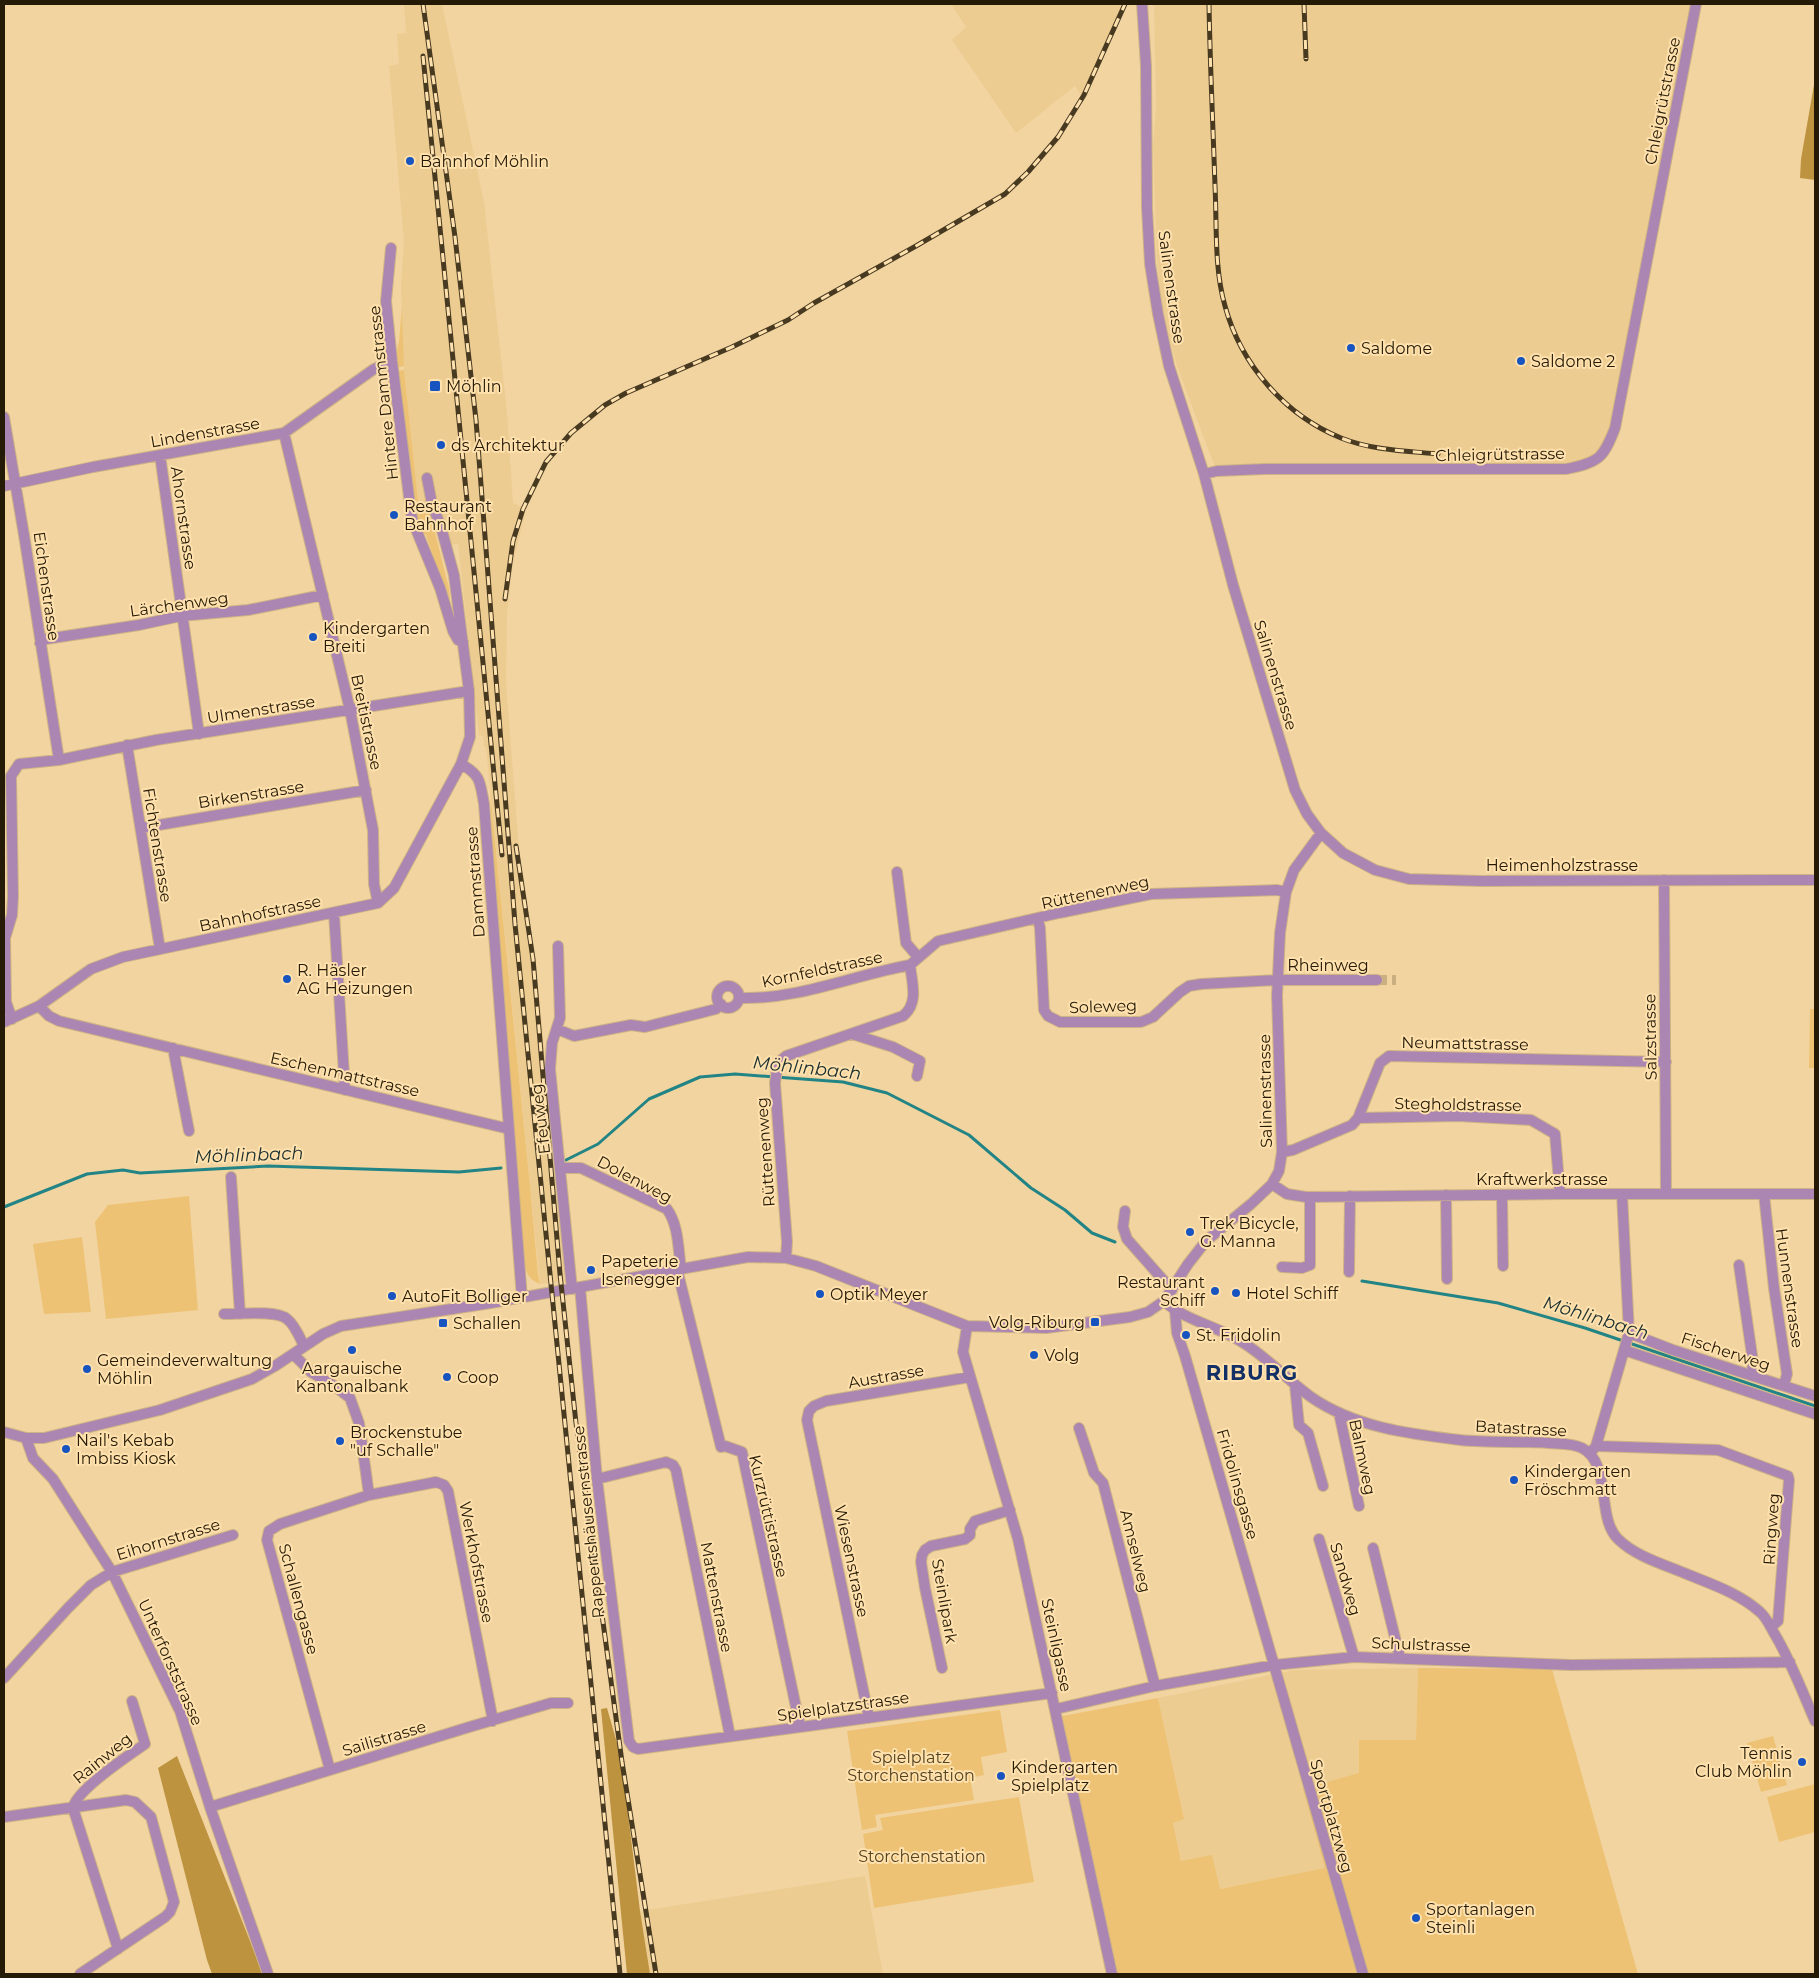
<svg xmlns="http://www.w3.org/2000/svg" width="1819" height="1978" font-family="Montserrat,sans-serif">
	<style>
		.built { fill: #edcc91 }
		.green { fill: #edc274 }
		.forest { fill: #be933f }
		.lines { fill: none; stroke-linecap: round; stroke-linejoin: round }
		.stream { stroke: #228485; stroke-width: 3 }
		.minor-tunnel { stroke: #c9af82; stroke-width: 10; stroke-dasharray: 10 5; stroke-linecap: butt }
		.minor-casing { stroke: #cdb385; stroke-width: 12 }
		.minor { stroke: #ac86b3; stroke-width: 10 }
		.rail-casing { stroke: #483a21; stroke-width: 5 }
		.rail { stroke: #ffe1ad; stroke-width: 3; stroke-dasharray: 9; stroke-linecap: butt }
		.poi-dot { fill: #1754bf; stroke: #ffe1ad; stroke-width: 2 }
		.labels { text-anchor: middle; stroke-width: 4; stroke-linejoin: round; paint-order: stroke }
		.street-label { font-size: 16px; fill: #251a06; stroke: #ffe1ad }
		.poi-label { font-size: 16px; fill: #251a06; stroke: #ffe1ad; text-anchor: start }
		.park-label { font-size: 16px; fill: #55421f; stroke: #ffe1ad }
		.water-label { font-size: 18px; font-style: italic; fill: #192f30; stroke: #ffe1ad }
		.district-label { font-size: 21px; font-weight: bold; letter-spacing: 1px; fill: #123065; stroke: #ffe1ad }
	</style>
	<rect width="100%" height="100%" fill="#f2d4a1"/>
	<!-- built -->
	<path class="built" d="M404 4H442L484 202 507 412 513 503 526 509 512 568 507 615 506 682 519 849 539 995 567 1281 540 1284 486 747H484L483 736 479 735 458 544 450 545 435 505 418 508 404 370 401 285 404 242 389 66 399 64 397 34 406 33Z
		M951 4H1127L1084 100 1075 86 1016 133 952 40 966 27Z
		M1154 4H1696L1607 450 1566 469 1217 471 1205 441 1177 366 1163 313 1157 262 1153 147 1156 105Z
		M1418 1668 1416 1740H1359V1773L1325 1868 1219 1889 1181 1861 1173 1823 1184 1819 1158 1698 1294 1670Z
		M865 1876 883 1974H650L640 1911Z"/>
	<!-- green -->
	<path class="green" d="M402 307 404 366 396 368 395 358 399 341Z
		M404 370 418 501H413L397 371Z
		M429 509 449 588 451 609 426 535C419 530 418 522 416 514Z
		M490 791 530 1186 538 1274 540 1284C522 1277 525 1262 522 1245L495 884Z
		M1810 1009H1815V1068H1809Z
		M189 1196 198 1310 106 1319 95 1222 108 1205Z
		M82 1237 91 1312 44 1314 33 1244Z
		M1418 1668 1552 1669 1638 1974H1106L1052 1718 1158 1698 1184 1819 1173 1823 1181 1861 1212 1855 1220 1889 1325 1868 1303 1789 1359 1773V1740H1416Z
		M1000 1710 1007 1752 981 1757 984 1775 970 1778 974 1800 875 1815 877 1827 862 1830 847 1731Z
		M1773 1736 1787 1785 1761 1792 1747 1743Z
		M1815 1784V1832L1779 1842 1767 1797Z
		M1019 1797 1034 1882 874 1908 863 1834 883 1830 880 1818Z"/>
	<!-- forest -->
	<path class="forest" d="M1815 79V180L1800 178 1801 159Z
		M607 1708 621 1757 640 1911 650 1974H627L601 1709Z
		M177 1756 263 1974H212L207 1960 158 1768Z"/>
	<g class="lines">
		<!-- stream -->
		<path class="stream" d="M566 1160 598 1144 649 1099 700 1077 735 1074 843 1082 887 1093 969 1135 1031 1188 1065 1210 1092 1233 1115 1242
			M4 1207 87 1174 123 1170 140 1173 268 1166 459 1172 501 1168
			M1362 1281 1498 1303 1585 1328 1815 1406"/>
		<!-- minor-tunnel -->
		<path class="minor-tunnel" d="M1377 980H1396"/>
		<!-- minor casing -->
		<g class="minor-casing">
			<path id="minor" d="M1142 4 1146 66 1147 208 1150 264 1158 314 1169 366 1204 474 1233 585 1295 790 1307 814 1321 833 1343 853 1375 870 1409 879 1482 881 1815 880
				M391 248 386 301 392 361 411 513 413 522 440 588 453 631 458 640 463 642
				M4 417 24 535 59 760
				M284 433 350 710 373 830 374 884 378 903
				M160 455 199 734
				M1204 474 1217 471 1265 469H1566C1599 462 1603 459 1615 428L1696 4
				M4 486 93 467 284 433 374 369 392 361
				M40 643 46 639 139 625 181 616 248 610 323 595
				M127 745 160 949
				M461 764C481 775 480 782 484 804L522 1298
				M141 828 366 790
				M897 872 906 943 918 957
				M1664 880 1666 1193
				M334 913 345 1090
				M1038 919 1040 928 1044 1010 1048 1016 1060 1022H1141L1153 1017 1180 992 1189 986 1201 984 1278 980H1377
				M558 946 560 1018 552 1043 550 1069 572 1289
				M717 997a11 11 0 1 1 22 0a11 11 0 1 1-22 0Z
				M740 998C797 1000 854 975 910 965
				M39 1006 49 1016 59 1021 509 1129
				M12 1019 6 1002 5 938 12 915 13 896 11 776 19 764 59 760 156 740 469 691
				M4 1022 39 1006 91 969 123 957 378 903 394 888 461 764 470 737 469 691 454 575 441 527 432 504 427 478
				M557 1029 574 1036 631 1025 645 1027 716 1009 721 1004
				M852 1034 893 1047 920 1061 917 1076
				M173 1048 189 1131
				M1358 1118 1458 1116 1531 1120 1555 1134 1560 1194
				M1282 1152 1293 1150 1352 1125 1358 1118 1380 1063 1389 1056 1666 1062
				M561 1168H581L667 1209C679 1226 678 1249 681 1269
				M231 1177 240 1314
				M1272 1184 1287 1194 1306 1197 1560 1194H1815
				M1764 1194 1774 1288 1787 1374 1784 1385
				M1446 1195 1447 1279
				M1502 1195 1503 1266
				M1125 1211 1123 1227 1127 1239 1172 1290
				M786 1258 787 1242 775 1083 778 1063 786 1056 903 1016C919 1003 912 983 910 965L938 941 1059 913 1151 894 1277 890 1286 892
				M1739 1265 1753 1362 1752 1374
				M1282 1267 1302 1268 1310 1265V1197
				M677 1269 721 1447 725 1446 742 1452 800 1726
				M1349 1272 1350 1196
				M580 1287 597 1479 629 1741 633 1747 638 1749 1052 1693
				M1164 1301C1184 1320 1217 1326 1242 1342 1267 1357 1287 1380 1311 1397 1354 1427 1409 1434 1460 1440 1489 1443 1519 1441 1548 1443 1559 1444 1572 1443 1582 1448 1612 1463 1596 1518 1618 1539 1636 1557 1666 1565 1689 1575 1714 1585 1740 1594 1760 1612 1766 1617 1770 1626 1774 1633 1791 1661 1802 1691 1815 1721
				M1175 1311 1177 1333 1185 1356 1363 1974
				M224 1314C238 1314 277 1310 287 1319 295 1325 300 1338 304 1346
				M967 1326 963 1352 1018 1539 1112 1974
				M1629 1333 1673 1350 1815 1396
				M1624 1350 1815 1414
				M293 1354 311 1372 336 1387 350 1398 359 1423 369 1495 280 1524 269 1531 267 1540 330 1770
				M1295 1385 1299 1425 1308 1433 1323 1486
				M1339 1413 1359 1506
				M1079 1428 1094 1473 1103 1483 1155 1686
				M4 1432 26 1438H44L160 1410 252 1379 275 1366 323 1334 341 1326 491 1303 748 1257 786 1258 816 1266 967 1326 1046 1328 1130 1317 1148 1312 1164 1301 1188 1264 1206 1241 1251 1204 1272 1184 1279 1171 1282 1152 1277 996 1280 933 1286 892 1294 870 1321 833
				M26 1438 33 1458 53 1479 112 1572 180 1711 210 1807 268 1974
				M1596 1446 1718 1450 1788 1476 1789 1480 1778 1621 1771 1627
				M1592 1451 1596 1446 1629 1333 1622 1194
				M597 1479 666 1462 673 1465 676 1470 730 1736
				M369 1495 436 1482 444 1485 448 1491 493 1721
				M1319 1539 1354 1657
				M1373 1548 1400 1658
				M942 1668 925 1588 921 1562 922 1555 925 1550 931 1546 965 1539 970 1535V1529L975 1521 1010 1510
				M4 1678 68 1608 91 1585 112 1572 233 1535
				M1056 1709 1155 1686 1274 1665 1354 1657 1572 1665 1790 1662
				M869 1718 807 1420 809 1411 814 1406 826 1401 970 1377
				M210 1807 466 1728 551 1703H568
				M4 1817 126 1800 135 1802 151 1817 174 1902 170 1912 165 1917 80 1974
				M118 1949 73 1808C76 1790 129 1755 145 1744L132 1701"/>
		</g>
		<!-- minor -->
		<use href="#minor" class="minor"/>
		<!-- rail casing -->
		<g class="rail-casing">
			<path id="rail" d="M423 4 455 237 476 420 515 924 620 1974
				M1209 4C1210 64 1213 125 1215 186 1217 225 1214 268 1225 306 1241 365 1285 415 1341 438 1371 450 1406 451 1438 454
				M1304 4 1306 59
				M423 56 502 855
				M505 599 513 541 523 509 546 462 571 433 605 405 626 393 732 347 788 320 814 303 916 246 1005 194 1028 172 1058 137 1084 95 1125 4
				M516 846 533 959 560 1274 576 1423 622 1762 656 1974"/>
		</g>
		<!-- rail -->
		<use href="#rail" class="rail"/>
	</g>
	<!-- markers -->
	<g class="poi-dot">
		<circle cx="410" cy="161" r="5"/>
		<circle cx="1351" cy="348" r="5"/>
		<circle cx="1521" cy="361" r="5"/>
		<rect x="429" y="380" width="12" height="12" rx="2.5"/>
		<circle cx="441" cy="445" r="5"/>
		<circle cx="394" cy="515" r="5"/>
		<circle cx="313" cy="637" r="5"/>
		<circle cx="287" cy="979" r="5"/>
		<circle cx="1190" cy="1232" r="5"/>
		<circle cx="591" cy="1270" r="5"/>
		<circle cx="1215" cy="1291" r="5"/>
		<circle cx="1236" cy="1293" r="5"/>
		<circle cx="820" cy="1294" r="5"/>
		<circle cx="392" cy="1296" r="5"/>
		<rect x="1090" y="1317" width="10" height="10" rx="2.5"/>
		<rect x="438" y="1318" width="10" height="10" rx="2.5"/>
		<circle cx="1186" cy="1335" r="5"/>
		<circle cx="352" cy="1350" r="5"/>
		<circle cx="1034" cy="1355" r="5"/>
		<circle cx="87" cy="1369" r="5"/>
		<circle cx="447" cy="1377" r="5"/>
		<circle cx="340" cy="1441" r="5"/>
		<circle cx="66" cy="1449" r="5"/>
		<circle cx="1514" cy="1480" r="5"/>
		<circle cx="1802" cy="1762" r="5"/>
		<circle cx="1001" cy="1776" r="5"/>
		<circle cx="1416" cy="1918" r="5"/>
	</g>
	<g class="labels">
		<!-- street labels -->
		<g class="street-label">
			<text transform="translate(1662 101) rotate(-79)" y="6">Chleigrütstrasse</text>
			<text transform="translate(1172 287) rotate(82)" y="6">Salinenstrasse</text>
			<text transform="translate(383 393) rotate(-96)" y="6">Hintere Dammstrasse</text>
			<text transform="translate(205 432) rotate(-10)" y="6">Lindenstrasse</text>
			<text transform="translate(1500 454) rotate(-1)" y="6">Chleigrütstrasse</text>
			<text transform="translate(184 518) rotate(82)" y="6">Ahornstrasse</text>
			<text transform="translate(47 586) rotate(82)" y="6">Eichenstrasse</text>
			<text transform="translate(179 604) rotate(-8)" y="6">Lärchenweg</text>
			<text transform="translate(1276 675) rotate(73)" y="6">Salinenstrasse</text>
			<text transform="translate(261 709) rotate(-9)" y="6">Ulmenstrasse</text>
			<text transform="translate(367 722) rotate(78)" y="6">Breitistrasse</text>
			<text transform="translate(251 794) rotate(-9)" y="6">Birkenstrasse</text>
			<text transform="translate(158 845) rotate(81)" y="6">Fichtenstrasse</text>
			<text x="1562" y="871">Heimenholzstrasse</text>
			<text transform="translate(475 882) rotate(-94)" y="6">Dammstrasse</text>
			<text transform="translate(1095 892) rotate(-12)" y="6">Rüttenenweg</text>
			<text transform="translate(260 913) rotate(-12)" y="6">Bahnhofstrasse</text>
			<text x="1328" y="971">Rheinweg</text>
			<text transform="translate(822 969) rotate(-12)" y="6">Kornfeldstrasse</text>
			<text transform="translate(1103 1006) rotate(-2)" y="6">Soleweg</text>
			<text transform="translate(1650 1037) rotate(-91)" y="6">Salzstrasse</text>
			<text transform="translate(1465 1043) rotate(1)" y="6">Neumattstrasse</text>
			<text transform="translate(345 1074) rotate(13)" y="6">Eschenmattstrasse</text>
			<text transform="translate(1265 1091) rotate(-91)" y="6">Salinenstrasse</text>
			<text transform="translate(1458 1104) rotate(1)" y="6">Stegholdstrasse</text>
			<text transform="translate(540 1119) rotate(-97)" y="6">Efeuweg</text>
			<text transform="translate(765 1152) rotate(-94)" y="6">Rüttenenweg</text>
			<text transform="translate(635 1179) rotate(28)" y="6">Dolenweg</text>
			<text x="1542" y="1185">Kraftwerkstrasse</text>
			<text transform="translate(1790 1288) rotate(82)" y="6">Hunnenstrasse</text>
			<text transform="translate(1726 1351) rotate(18)" y="6">Fischerweg</text>
			<text transform="translate(886 1376) rotate(-10)" y="6">Austrasse</text>
			<text transform="translate(1521 1428) rotate(3)" y="6">Batastrasse</text>
			<text transform="translate(1363 1457) rotate(78)" y="6">Balmweg</text>
			<text transform="translate(1238 1484) rotate(74)" y="6">Fridolinsgasse</text>
			<text transform="translate(769 1516) rotate(77)" y="6">Kurzrüttistrasse</text>
			<text transform="translate(588 1522) rotate(-96)" y="6">Rappertshäusernstrasse</text>
			<text transform="translate(1771 1529) rotate(-86)" y="6">Ringweg</text>
			<text transform="translate(168 1539) rotate(-17)" y="6">Eihornstrasse</text>
			<text transform="translate(1136 1551) rotate(76)" y="6">Amselweg</text>
			<text transform="translate(852 1561) rotate(78)" y="6">Wiesenstrasse</text>
			<text transform="translate(477 1562) rotate(79)" y="6">Werkhofstrasse</text>
			<text transform="translate(1346 1579) rotate(74)" y="6">Sandweg</text>
			<text transform="translate(717 1597) rotate(79)" y="6">Mattenstrasse</text>
			<text transform="translate(299 1599) rotate(75)" y="6">Schallengasse</text>
			<text transform="translate(945 1601) rotate(80)" y="6">Steinlipark</text>
			<text transform="translate(1421 1644) rotate(2)" y="6">Schulstrasse</text>
			<text transform="translate(1057 1645) rotate(78)" y="6">Steinligasse</text>
			<text transform="translate(171 1662) rotate(66)" y="6">Unterforststrasse</text>
			<text transform="translate(843 1706) rotate(-8)" y="6">Spielplatzstrasse</text>
			<text transform="translate(384 1738) rotate(-17)" y="6">Sailistrasse</text>
			<text transform="translate(102 1758) rotate(-39)" y="6">Rainweg</text>
			<text transform="translate(1332 1816) rotate(74)" y="6">Sportplatzweg</text>
		</g>
		<!-- poi labels -->
		<g class="poi-label">
			<text x="420" y="167">Bahnhof Möhlin</text>
			<text x="1361" y="354">Saldome</text>
			<text x="1531" y="367">Saldome 2</text>
			<text x="446" y="392">Möhlin</text>
			<text x="451" y="451">ds Architektur</text>
			<text x="404" y="512">Restaurant<tspan x="404" dy="18">Bahnhof</tspan></text>
			<text x="323" y="634">Kindergarten<tspan x="323" dy="18">Breiti</tspan></text>
			<text x="297" y="976">R. Häsler<tspan x="297" dy="18">AG Heizungen</tspan></text>
			<text x="1200" y="1229">Trek Bicycle,<tspan x="1200" dy="18">G. Manna</tspan></text>
			<text x="601" y="1267">Papeterie<tspan x="601" dy="18">Isenegger</tspan></text>
			<text x="1205" y="1288" text-anchor="end">Restaurant<tspan x="1205" dy="18">Schiff</tspan></text>
			<text x="1246" y="1299">Hotel Schiff</text>
			<text x="830" y="1300">Optik Meyer</text>
			<text x="402" y="1302">AutoFit Bolliger</text>
			<text x="1085" y="1328" text-anchor="end">Volg-Riburg</text>
			<text x="453" y="1329">Schallen</text>
			<text x="1196" y="1341">St. Fridolin</text>
			<text x="1044" y="1361">Volg</text>
			<text x="97" y="1366">Gemeindeverwaltung<tspan x="97" dy="18">Möhlin</tspan></text>
			<text x="352" y="1374" text-anchor="middle">Aargauische<tspan x="352" dy="18">Kantonalbank</tspan></text>
			<text x="457" y="1383">Coop</text>
			<text x="350" y="1438">Brockenstube<tspan x="350" dy="18">"uf Schalle"</tspan></text>
			<text x="76" y="1446">Nail's Kebab<tspan x="76" dy="18">Imbiss Kiosk</tspan></text>
			<text x="1524" y="1477">Kindergarten<tspan x="1524" dy="18">Fröschmatt</tspan></text>
			<text x="1792" y="1759" text-anchor="end">Tennis<tspan x="1792" dy="18">Club Möhlin</tspan></text>
			<text x="1011" y="1773">Kindergarten<tspan x="1011" dy="18">Spielplatz</tspan></text>
			<text x="1426" y="1915">Sportanlagen<tspan x="1426" dy="18">Steinli</tspan></text>
		</g>
		<!-- park labels -->
		<g class="park-label">
			<text x="911" y="1763">Spielplatz<tspan x="911" dy="18">Storchenstation</tspan></text>
			<text x="922" y="1862">Storchenstation</text>
		</g>
		<!-- water labels -->
		<g class="water-label">
			<text transform="translate(807 1068) rotate(6)" y="6">Möhlinbach</text>
			<text transform="translate(249 1155) rotate(-2)" y="6">Möhlinbach</text>
			<text transform="translate(1596 1318) rotate(17)" y="6">Möhlinbach</text>
		</g>
		<!-- district labels -->
		<g class="district-label">
			<text x="1252" y="1380">RIBURG</text>
		</g>
	</g>
	<!-- border -->
	<rect width="1819" height="1978" fill="none" stroke="#251a06" stroke-width="10"/>
</svg>
